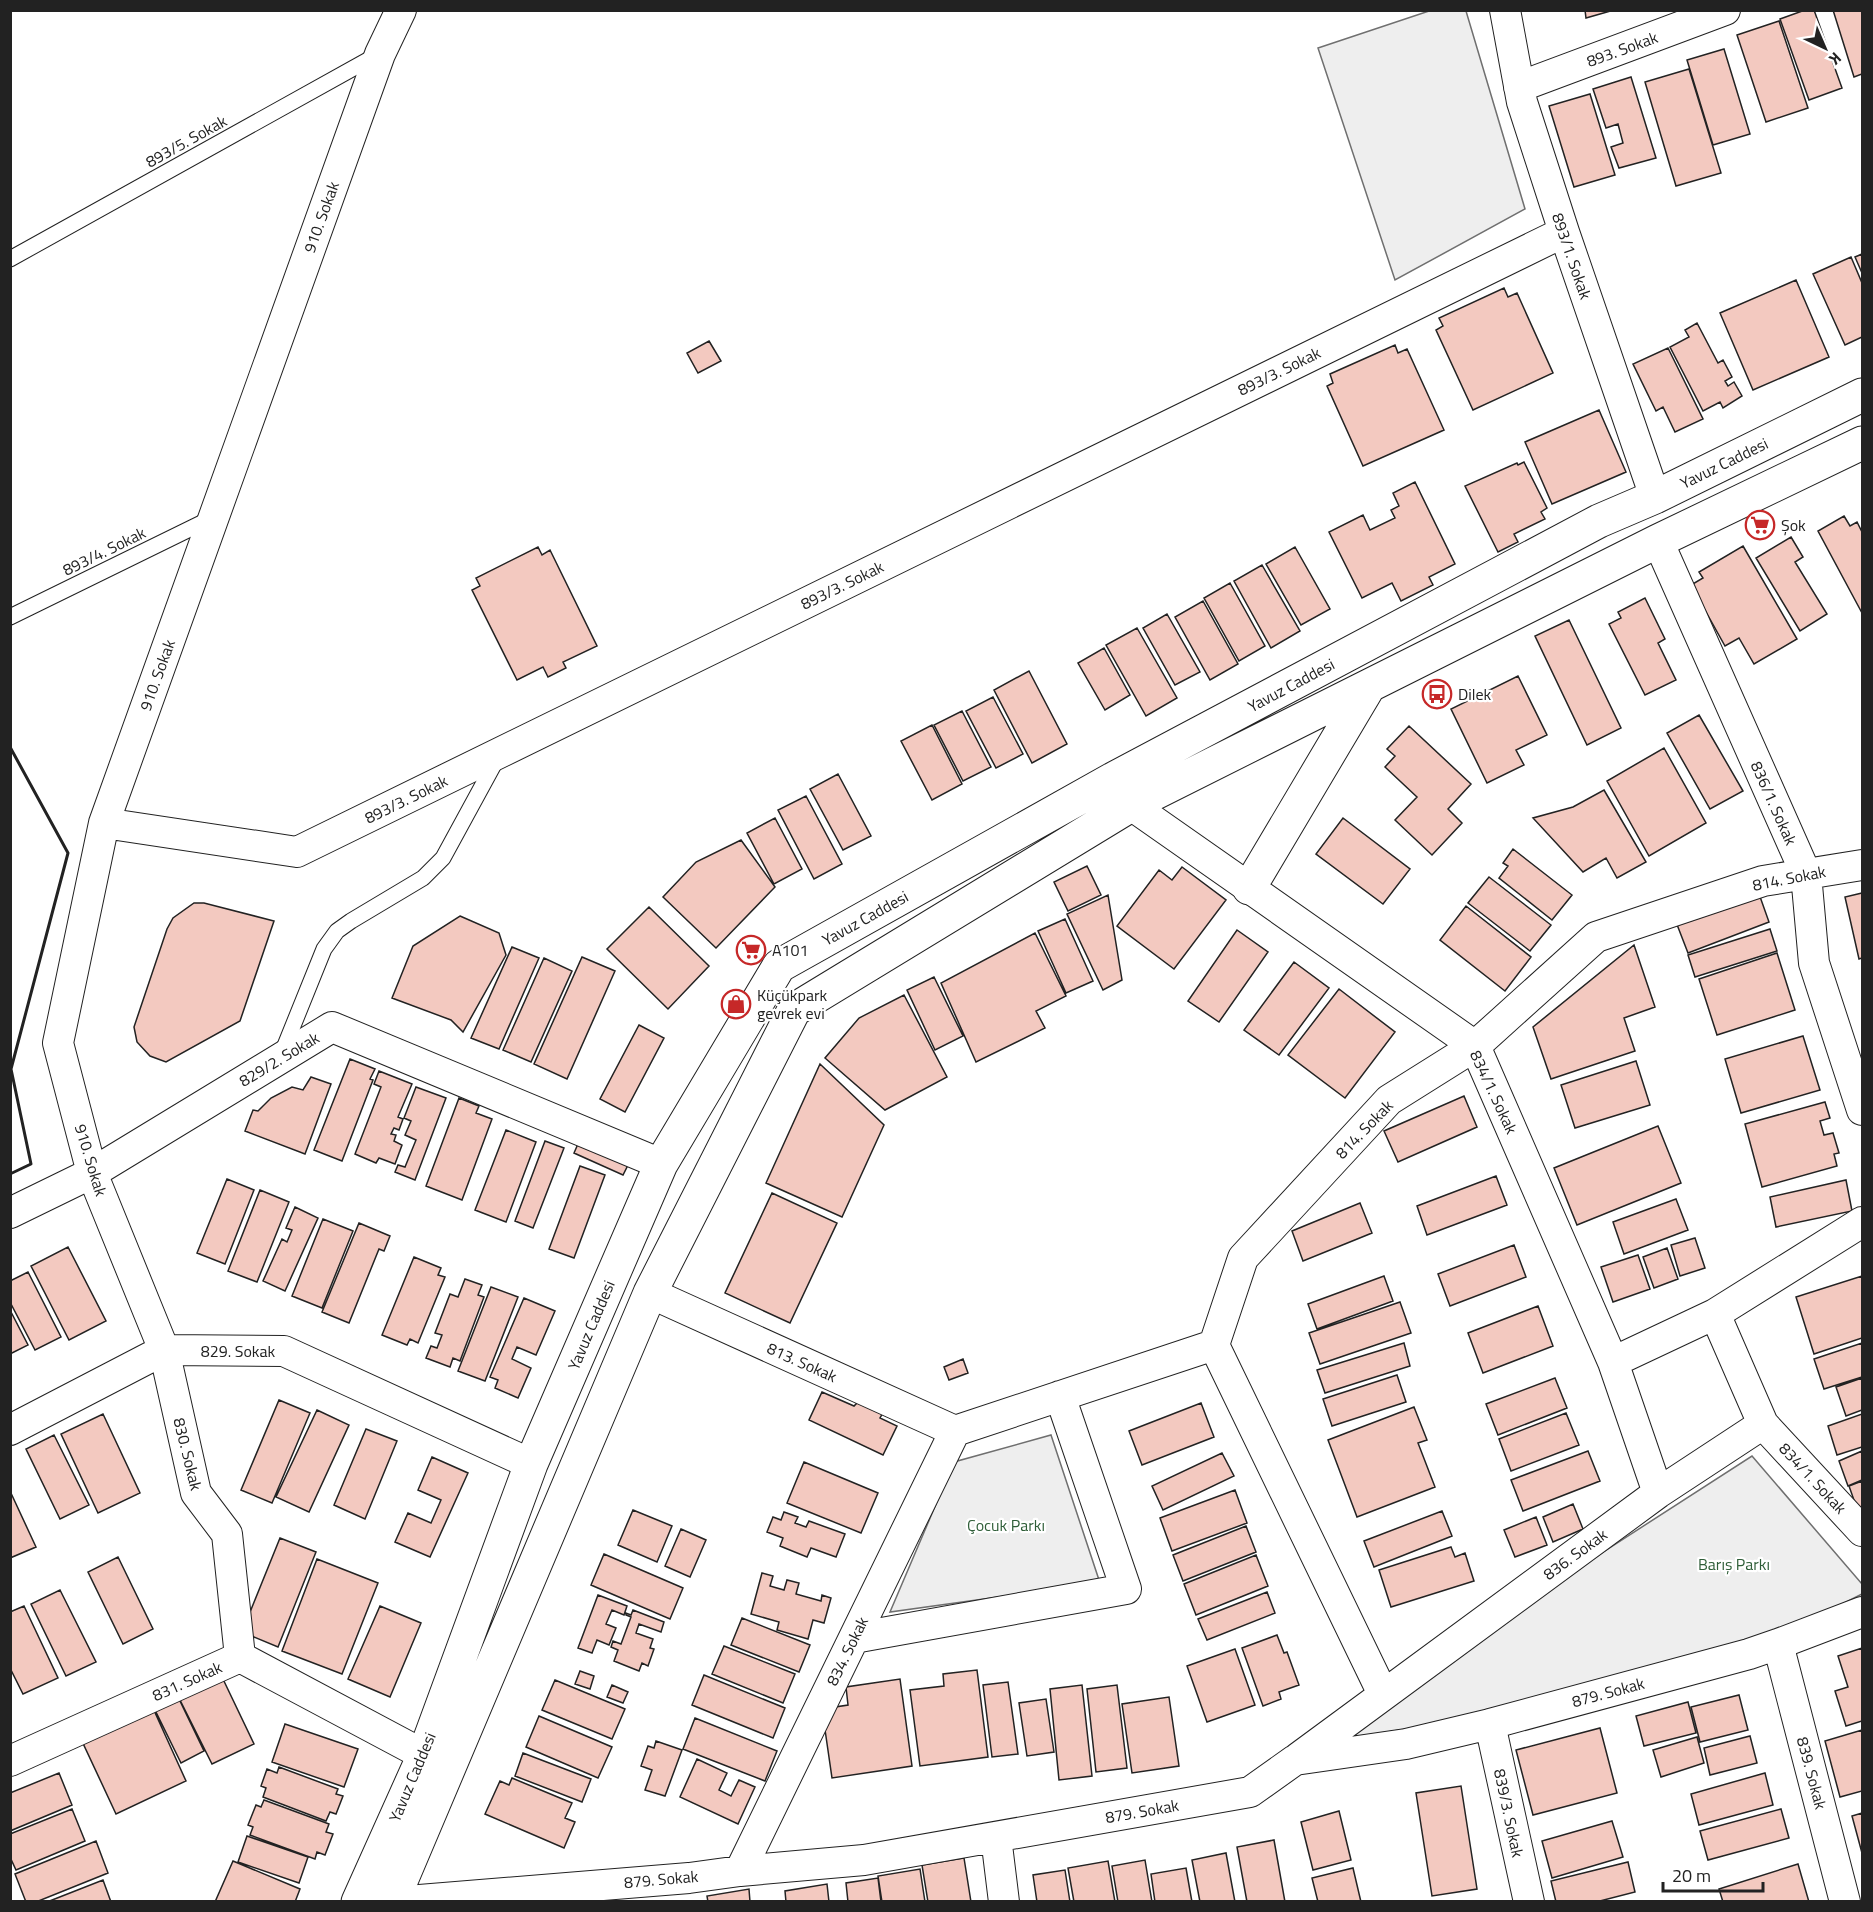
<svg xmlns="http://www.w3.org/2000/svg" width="1873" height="1912" font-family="'Titillium Web',sans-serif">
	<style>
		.green { fill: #eee; stroke: #6f6f6f; stroke-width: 1.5 }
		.building { fill: #f3c9c0; stroke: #222; stroke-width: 1.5 }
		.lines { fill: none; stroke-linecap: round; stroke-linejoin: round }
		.lane-casing { stroke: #222; stroke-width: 17 }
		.street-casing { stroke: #222; stroke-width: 32 }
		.secondary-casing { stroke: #222; stroke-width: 35 }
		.lane { stroke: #fff; stroke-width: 15 }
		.street { stroke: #fff; stroke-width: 30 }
		.secondary { stroke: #fff; stroke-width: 33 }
		.wall { stroke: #222; stroke-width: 3 }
		.labels { text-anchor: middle; stroke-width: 4.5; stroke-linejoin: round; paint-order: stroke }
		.street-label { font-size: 16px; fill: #222; stroke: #fff }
		.poi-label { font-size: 16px; fill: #222; stroke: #fff; text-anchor: start }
		.park-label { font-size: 16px; fill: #2f5e38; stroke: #fff }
	</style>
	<rect width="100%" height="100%" fill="#fff"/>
	<!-- green -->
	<path class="green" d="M1429 11H1466L1525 209 1395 280 1318 48Z
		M1051 1435 1100 1583 890 1612 954 1462Z
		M1752 1456 1862 1584V1594L1779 1636 1492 1715 1338 1740 1383 1694Z"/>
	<!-- building -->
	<path class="building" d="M1585 10H1614L1586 18Z
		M1805 10H1814L1842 88 1809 100 1780 19Z
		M1833 10H1862V74L1854 77Z
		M1779 21 1808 108 1766 122 1737 35Z
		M1724 49 1750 134 1713 145 1687 60Z
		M1689 69 1721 173 1676 186 1645 82Z
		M1631 77 1656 158 1619 168 1611 147 1623 143 1618 124 1606 128 1593 89Z
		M1590 94 1615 175 1574 187 1549 106Z
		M1862 254V273L1855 257Z
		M1851 257 1862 283V337L1845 345 1813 274Z
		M1796 280 1829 357 1753 390 1720 313Z
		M1504 288 1508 297 1517 293 1553 373 1473 410 1436 330 1443 326 1439 318Z
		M1697 323 1718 363 1723 360 1732 377 1725 381 1728 386 1734 382 1742 396 1723 408 1720 402 1703 411 1670 347 1689 337 1685 330Z
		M709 341 721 361 698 373 687 353Z
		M1395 345 1398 353 1407 349 1444 430 1363 466 1327 386 1333 383 1330 374Z
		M1668 348 1703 419 1675 432 1663 407 1656 411 1633 364Z
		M1599 410 1626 472 1552 504 1525 442Z
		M1524 462 1547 508 1541 512 1545 519 1514 534 1518 542 1498 552 1465 486 1517 463 1518 465Z
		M1415 482 1455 564 1429 577 1433 585 1401 601 1392 583 1362 598 1329 532 1363 515 1370 530 1395 518 1391 510 1399 506 1393 493Z
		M1844 516 1850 526 1857 522 1862 532V613L1818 531Z
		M1791 537 1803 557 1795 562 1827 614 1800 631 1756 558Z
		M1743 546 1797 639 1754 664 1739 638 1725 646 1691 585 1703 578 1699 572Z
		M538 547 542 555 550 550 597 646 563 662 566 668 548 677 543 667 517 680 472 590 480 586 476 578Z
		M1295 547 1330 609 1301 625 1266 564Z
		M1262 565 1300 631 1271 648 1234 581Z
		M1230 583 1265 646 1239 661 1204 598Z
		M1645 598 1665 639 1658 643 1676 680 1645 695 1609 624 1621 618 1618 612Z
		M1203 601 1238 664 1210 680 1175 617Z
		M1167 614 1200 672 1175 685 1143 628Z
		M1569 620 1621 728 1587 745 1535 636Z
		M1137 628 1177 698 1146 716 1106 645Z
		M1104 648 1130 695 1105 710 1078 663Z
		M1029 671 1067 744 1032 763 994 690Z
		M1518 676 1547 735 1516 750 1524 765 1487 783 1451 709Z
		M993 697 1023 754 996 768 966 711Z
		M962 711 991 767 963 781 934 725Z
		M1699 715 1743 791 1710 809 1667 733Z
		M932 725 962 784 932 800 901 741Z
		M1409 726 1471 784 1448 809 1462 823 1432 855 1395 820 1417 797 1385 767 1395 756 1387 749Z
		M1664 748 1706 823 1649 856 1607 781Z
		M838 774 871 836 843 850 810 789Z
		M1604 790 1646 862 1617 878 1606 858 1583 872 1533 818 1573 807Z
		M806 796 842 864 814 879 778 810Z
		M775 818 802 869 774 884 747 833Z
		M1343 818 1410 869 1383 904 1316 854Z
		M741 840 775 887 716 948 663 897 696 862Z
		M1513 849 1572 895 1552 920 1499 878 1508 866 1503 863Z
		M1087 866 1101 895 1068 911 1054 882Z
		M1182 867 1226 900 1174 969 1117 926 1159 870 1172 880Z
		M1489 877 1551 925 1530 951 1468 903Z
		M1758 891 1769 922 1688 953 1676 922Z
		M1862 893V958L1859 959 1845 897Z
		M1108 895 1122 980 1103 990 1067 914Z
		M194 903H204L274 921 240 1021 166 1062 150 1056 137 1042 134 1027 167 929 173 918Z
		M1466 906 1531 957 1505 991 1440 940Z
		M649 907 709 966 668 1009 607 949Z
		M460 916 499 933 506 955 463 1032 451 1020 392 998 413 946Z
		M1065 919 1093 981 1066 993 1038 931Z
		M1770 929 1777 951 1695 977 1688 955Z
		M1237 930 1268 952 1219 1022 1188 1001Z
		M1035 933 1066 996 1036 1011 1045 1028 976 1062 941 983Z
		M1634 945 1655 1007 1624 1018 1635 1051 1551 1079 1533 1027Z
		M512 947 539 958 499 1049 471 1038Z
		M1777 953 1795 1010 1717 1035 1699 979Z
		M582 957 615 971 567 1079 534 1064Z
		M544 958 572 971 531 1062 503 1050Z
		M1294 962 1329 988 1279 1055 1244 1030Z
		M934 977 963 1036 935 1050 907 990Z
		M1339 989 1395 1032 1345 1098 1288 1055Z
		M904 995 947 1077 885 1110 825 1058 859 1018Z
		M639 1025 664 1038 625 1112 600 1099Z
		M1803 1036 1820 1090 1741 1113 1725 1059Z
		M350 1059 375 1069 370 1079 373 1080 342 1161 314 1150Z
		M1636 1061 1650 1105 1575 1128 1561 1085Z
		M820 1064 884 1125 842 1217 766 1183Z
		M379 1071 412 1084 398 1117 403 1119 399 1130 394 1128 391 1134 396 1135 394 1141 402 1145 395 1164 379 1158 376 1163 355 1154 381 1087 374 1084Z
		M311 1077 331 1084 305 1154 245 1131 253 1110 258 1111 271 1098 292 1087 303 1090Z
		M416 1087 446 1098 415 1180 395 1172 398 1165 405 1167 416 1140 405 1135 411 1121 404 1118Z
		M1464 1096 1477 1127 1398 1162 1384 1131Z
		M459 1098 479 1106 476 1113 492 1119 462 1200 426 1186Z
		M1825 1102 1830 1118 1820 1121 1824 1135 1833 1133 1839 1153 1834 1154 1837 1166 1762 1187 1745 1124Z
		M1658 1126 1681 1183 1577 1225 1554 1168Z
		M506 1130 536 1142 506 1222 475 1210Z
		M581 1137 631 1159 623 1175 574 1153Z
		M545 1141 564 1148 533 1228 515 1221Z
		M580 1166 605 1175 574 1258 549 1249Z
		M1496 1176 1507 1205 1427 1235 1417 1206Z
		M227 1179 254 1190 225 1264 197 1253Z
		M1846 1180 1852 1211 1776 1227 1770 1197Z
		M260 1190 289 1202 257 1282 228 1271Z
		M772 1193 837 1223 790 1323 725 1293Z
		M1676 1199 1688 1230 1624 1254 1613 1222Z
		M1360 1203 1372 1233 1303 1261 1292 1231Z
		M295 1207 318 1218 285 1291 263 1281 282 1239 287 1242 292 1230 286 1228Z
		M323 1219 353 1231 322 1308 292 1296Z
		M359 1223 390 1236 384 1251 379 1249 349 1323 322 1312Z
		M1695 1238 1705 1268 1680 1276 1671 1245Z
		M1514 1245 1526 1277 1450 1306 1438 1274Z
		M68 1247 106 1321 69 1340 31 1266Z
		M1667 1248 1678 1279 1654 1288 1643 1257Z
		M1638 1255 1650 1289 1613 1302 1601 1267Z
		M414 1257 441 1268 438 1275 445 1277 418 1343 410 1339 407 1345 382 1335Z
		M28 1272 61 1337 35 1350 10 1302V1281Z
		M1384 1276 1393 1301 1317 1329 1308 1304Z
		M1862 1276V1338L1814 1354 1796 1297Z
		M465 1279 482 1285 478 1295 484 1297 460 1361 453 1358 450 1367 426 1358 431 1346 437 1348 442 1335 435 1333 450 1294 458 1297Z
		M491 1287 518 1297 485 1381 458 1371Z
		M524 1298 555 1311 536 1355 517 1347 512 1359 531 1368 518 1398 495 1388 498 1380 490 1377Z
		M1400 1302 1411 1333 1320 1364 1309 1333Z
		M1538 1306 1553 1346 1483 1373 1468 1333Z
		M10 1310 28 1345 10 1354Z
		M1404 1343 1410 1366 1325 1393 1317 1370Z
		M1862 1343V1377L1824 1389 1814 1359Z
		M963 1359 968 1373 949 1380 944 1367Z
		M1397 1375 1406 1402 1332 1426 1323 1399Z
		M1555 1378 1567 1408 1498 1435 1486 1404Z
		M1862 1378V1410L1846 1416 1836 1387Z
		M822 1392 854 1406 860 1400 884 1411 880 1418 897 1426 883 1455 809 1420Z
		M279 1400 310 1413 272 1503 241 1490Z
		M1201 1403 1214 1437 1142 1465 1129 1431Z
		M1414 1407 1427 1440 1418 1443 1435 1487 1357 1517 1328 1440Z
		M317 1410 349 1425 309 1512 276 1497Z
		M1566 1413 1579 1445 1511 1471 1499 1439Z
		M103 1414 140 1493 98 1513 61 1434Z
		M1862 1414V1447L1837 1455 1828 1426Z
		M366 1429 397 1441 365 1519 334 1505Z
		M54 1435 89 1505 60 1519 26 1449Z
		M1588 1451 1600 1481 1523 1511 1511 1480Z
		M1862 1451V1480L1848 1486 1839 1461Z
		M1222 1453 1234 1476 1163 1510 1152 1486Z
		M432 1457 468 1473 430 1557 395 1542 408 1513 431 1523 441 1500 418 1490Z
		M804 1462 878 1493 861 1533 787 1503Z
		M1862 1481V1523L1849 1486Z
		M1235 1490 1247 1523 1172 1551 1160 1518Z
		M10 1491 36 1547 10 1558Z
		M1573 1504 1583 1529 1553 1542 1543 1517Z
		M633 1510 672 1526 657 1562 618 1545Z
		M1442 1511 1452 1536 1374 1567 1364 1541Z
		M784 1512 798 1517 795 1523 806 1527 809 1521 845 1534 836 1557 811 1548 807 1557 780 1546 783 1538 767 1532 773 1517 781 1520Z
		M1536 1517 1547 1545 1515 1557 1504 1530Z
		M1246 1526 1256 1552 1183 1581 1173 1555Z
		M681 1529 706 1540 690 1577 665 1566Z
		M280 1538 316 1552 278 1647 242 1632Z
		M1451 1547 1455 1557 1465 1553 1474 1581 1391 1607 1379 1570Z
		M604 1554 683 1588 670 1619 591 1585Z
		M1256 1555 1268 1586 1196 1615 1184 1584Z
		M118 1557 153 1629 123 1644 88 1572Z
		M317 1559 378 1583 342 1674 282 1651Z
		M762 1573 773 1576 770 1586 784 1590 787 1580 799 1583 796 1594 821 1601 822 1595 831 1598 824 1623 813 1620 808 1639 777 1630 779 1622 751 1614Z
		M60 1590 96 1662 66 1676 31 1604Z
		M1267 1592 1275 1613 1207 1640 1198 1619Z
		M598 1595 627 1606 624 1615 612 1610 606 1624 616 1628 609 1645 597 1640 592 1653 578 1648Z
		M24 1606 58 1678 23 1694 10 1668V1612Z
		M380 1606 421 1623 390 1697 348 1679Z
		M633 1610 664 1622 661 1632 639 1624 636 1633 653 1639 650 1648 654 1649 648 1666 642 1663 639 1671 614 1661 618 1650 611 1647 613 1641 621 1644 631 1617 626 1615V1613L631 1615Z
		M742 1618 810 1645 799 1672 731 1645Z
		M1277 1635 1284 1653 1287 1652 1299 1685 1279 1692 1281 1699 1263 1706 1242 1648Z
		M724 1646 795 1674 783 1703 712 1674Z
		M1862 1648V1721L1846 1726 1835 1691 1848 1687 1838 1656Z
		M1235 1649 1255 1705 1207 1722 1187 1666Z
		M977 1670 988 1757 920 1766 910 1690 944 1686 943 1674Z
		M580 1671 594 1676 590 1689 575 1684Z
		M704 1675 785 1708 773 1738 692 1705Z
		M222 1677 254 1744 212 1764 179 1698Z
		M900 1679 912 1766 832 1778 822 1709 848 1705 846 1687Z
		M555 1680 625 1709 612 1739 542 1710Z
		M1008 1682 1018 1754 992 1757 983 1685Z
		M612 1685 628 1692 623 1703 607 1697Z
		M1082 1685 1092 1776 1059 1780 1050 1689Z
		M1117 1685 1127 1768 1096 1772 1087 1689Z
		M1739 1695 1748 1730 1700 1742 1691 1707Z
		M1169 1697 1179 1766 1132 1773 1122 1704Z
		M179 1699 204 1751 181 1763 155 1710Z
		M1046 1699 1054 1752 1027 1756 1019 1703Z
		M1688 1702 1696 1733 1644 1746 1636 1716Z
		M152 1706 186 1781 116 1814 81 1739Z
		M539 1716 612 1747 598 1778 526 1747Z
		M695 1718 777 1751 765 1781 683 1749Z
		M285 1724 358 1749 344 1787 272 1762Z
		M1600 1728 1617 1793 1533 1815 1516 1750Z
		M1862 1730V1791L1840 1797 1825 1741Z
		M1750 1736 1757 1763 1710 1775 1704 1748Z
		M1697 1737 1704 1763 1661 1777 1653 1750Z
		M656 1741 682 1750 665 1796 645 1790 652 1770 641 1766 648 1746 654 1748Z
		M523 1753 591 1779 582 1802 515 1776Z
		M697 1759 727 1773 719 1790 731 1796 739 1780 755 1787 738 1824 680 1797Z
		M279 1767 338 1789 336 1794 343 1796 336 1814 330 1812 326 1821 263 1797 266 1788 261 1786 267 1769 277 1773Z
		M59 1773 72 1805 10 1831V1793Z
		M1765 1773 1773 1805 1699 1825 1691 1794Z
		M512 1778 572 1803 565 1818 575 1822 564 1848 485 1814 500 1781 509 1785Z
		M1461 1786 1477 1889 1432 1896 1416 1793Z
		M264 1800 329 1824 326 1832 333 1834 325 1855 317 1852 315 1859 250 1835 253 1827 248 1825 256 1805 261 1807Z
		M72 1809 85 1841 16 1870 10 1857V1834Z
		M1781 1809 1789 1838 1708 1860 1700 1831Z
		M1339 1811 1351 1860 1313 1870 1301 1822Z
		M1862 1813V1853L1852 1816Z
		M1612 1821 1623 1857 1552 1878 1542 1841Z
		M247 1836 308 1857 299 1883 238 1862Z
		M1274 1840 1285 1902H1247L1237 1847Z
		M96 1841 108 1873 36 1902H26L15 1874Z
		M1226 1853 1235 1902H1200L1192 1860Z
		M964 1858 971 1902H928L922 1865Z
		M1145 1860 1152 1902H1118L1112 1866Z
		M233 1861 300 1889 295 1902H215Z
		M1108 1861 1115 1902H1074L1068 1868Z
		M1628 1862 1635 1892 1596 1902H1556L1551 1881Z
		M1798 1864 1809 1902H1723L1719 1889Z
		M1186 1868 1192 1902H1155L1151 1874Z
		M1353 1868 1361 1902H1318L1312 1878Z
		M920 1869 925 1902H882L878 1876Z
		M1065 1870 1070 1902H1037L1033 1875Z
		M878 1878 881 1902H848L846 1883Z
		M103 1880 111 1902H47Z
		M827 1884 829 1902H786L785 1891Z
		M749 1889 750 1902H708L707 1896Z"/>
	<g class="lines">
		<!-- lane casing -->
		<g class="lane-casing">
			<path id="lane" d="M10 259 377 55
				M10 617 212 518
				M282 1053 324 949 337 931 351 921 423 878 443 858 498 757"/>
		</g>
		<!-- street casing -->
		<g class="street-casing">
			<path id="street" d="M1505 10 1522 102 1564 232 1655 497
				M1519 87 1725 10
				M1658 541 1806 874 1814 963 1862 1110
				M1119 788 1131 805 1475 1046 1613 1362 1658 1493
				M104 823 297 852 1564 232
				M10 1213 92 1173 332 1027 661 1164
				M650 1293 955 1431
				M1715 1314 1862 1222
				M1214 1345 1383 1694
				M1613 1362 1715 1314 1763 1424 1862 1531
				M10 1430 164 1350 284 1351 531 1464
				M955 1431 1214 1345 1243 1258 1389 1100 1475 1046 1596 937 1763 881 1862 865
				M854 1638 1126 1589 1060 1396
				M1778 1644 1845 1902
				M240 1657 227 1534 196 1493 164 1350 92 1173 58 1043 104 823 380 54 401 10
				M1490 1724 1529 1902
				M1298 1758 1658 1493 1763 1424
				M10 1761 240 1657 424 1755
				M996 1837 1004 1902
				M740 1871 955 1431
				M395 1902 689 1878 740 1871 864 1860 1250 1792 1295 1760 1406 1744 1490 1724 1749 1654 1778 1644 1862 1612"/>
		</g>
		<!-- secondary casing -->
		<g class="secondary-casing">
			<path id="secondary" d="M1249 888 1369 686
				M358 1902 424 1755 531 1464 661 1164 779 966 1113 779 1599 521 1655 497 1862 395
				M392 1902 650 1293 794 1010 1131 805 1658 541 1862 443"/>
		</g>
		<!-- lane -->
		<use href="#lane" class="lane"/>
		<!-- street -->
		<use href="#street" class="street"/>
		<!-- secondary -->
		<use href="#secondary" class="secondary"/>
		<!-- wall -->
		<path class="wall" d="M10 747 68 853 11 1069 31 1164 10 1174"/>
	</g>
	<!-- icons -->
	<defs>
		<g id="supermarket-ring" transform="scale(1.5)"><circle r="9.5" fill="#fff" stroke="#c62828" stroke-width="1.5"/><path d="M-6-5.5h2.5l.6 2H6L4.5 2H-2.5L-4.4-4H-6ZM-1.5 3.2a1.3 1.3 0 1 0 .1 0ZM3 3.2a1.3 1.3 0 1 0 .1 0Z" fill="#c62828"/></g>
		<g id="bus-ring" transform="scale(1.5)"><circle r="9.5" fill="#fff" stroke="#c62828" stroke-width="1.5"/><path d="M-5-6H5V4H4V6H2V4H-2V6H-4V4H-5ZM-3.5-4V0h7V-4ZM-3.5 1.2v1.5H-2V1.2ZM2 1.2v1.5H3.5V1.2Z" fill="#c62828"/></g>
		<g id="shop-ring" transform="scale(1.5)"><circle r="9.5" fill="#fff" stroke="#c62828" stroke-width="1.5"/><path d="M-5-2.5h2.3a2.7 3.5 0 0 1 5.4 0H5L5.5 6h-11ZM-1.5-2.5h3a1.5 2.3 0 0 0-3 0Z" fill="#c62828"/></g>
	</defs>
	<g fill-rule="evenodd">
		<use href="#supermarket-ring" x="1760" y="525"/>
		<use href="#bus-ring" x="1437" y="694"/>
		<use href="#supermarket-ring" x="751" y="950"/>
		<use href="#shop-ring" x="736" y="1004"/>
	</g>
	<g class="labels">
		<!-- street labels -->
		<g class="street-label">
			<text transform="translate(1622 49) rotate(-20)" y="6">893. Sokak</text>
			<text transform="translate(186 141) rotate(-29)" y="6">893/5. Sokak</text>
			<text transform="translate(321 217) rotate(-70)" y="6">910. Sokak</text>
			<text transform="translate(1572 256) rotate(71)" y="6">893/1. Sokak</text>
			<text transform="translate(1279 371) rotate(-26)" y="6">893/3. Sokak</text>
			<text transform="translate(1724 463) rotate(-26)" y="6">Yavuz Caddesi</text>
			<text transform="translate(104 551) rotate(-26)" y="6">893/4. Sokak</text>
			<text transform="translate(842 585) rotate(-26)" y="6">893/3. Sokak</text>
			<text transform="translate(157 675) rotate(-70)" y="6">910. Sokak</text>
			<text transform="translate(1291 685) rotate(-28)" y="6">Yavuz Caddesi</text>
			<text transform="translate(406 799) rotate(-26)" y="6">893/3. Sokak</text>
			<text transform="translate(1774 803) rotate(66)" y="6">836/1. Sokak</text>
			<text transform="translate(1789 878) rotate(-11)" y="6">814. Sokak</text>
			<text transform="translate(865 918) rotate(-29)" y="6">Yavuz Caddesi</text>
			<text transform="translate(279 1059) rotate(-31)" y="6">829/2. Sokak</text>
			<text transform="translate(1494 1092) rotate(65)" y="6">834/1. Sokak</text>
			<text transform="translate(1364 1129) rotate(-46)" y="6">814. Sokak</text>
			<text transform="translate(91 1160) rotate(73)" y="6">910. Sokak</text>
			<text transform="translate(591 1325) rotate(-67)" y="6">Yavuz Caddesi</text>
			<text x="238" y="1357">829. Sokak</text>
			<text transform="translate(802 1362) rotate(24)" y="6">813. Sokak</text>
			<text transform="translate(188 1454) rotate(76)" y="6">830. Sokak</text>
			<text transform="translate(1813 1478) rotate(47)" y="6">834/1. Sokak</text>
			<text transform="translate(1575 1554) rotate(-36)" y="6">836. Sokak</text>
			<text transform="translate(847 1651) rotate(-64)" y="6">834. Sokak</text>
			<text transform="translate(187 1681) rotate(-24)" y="6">831. Sokak</text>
			<text transform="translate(1608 1692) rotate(-15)" y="6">879. Sokak</text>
			<text transform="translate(1812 1773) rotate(75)" y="6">839. Sokak</text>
			<text transform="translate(412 1777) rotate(-67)" y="6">Yavuz Caddesi</text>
			<text transform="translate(1142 1811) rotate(-10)" y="6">879. Sokak</text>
			<text transform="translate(1509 1813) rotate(78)" y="6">839/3. Sokak</text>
			<text transform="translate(661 1879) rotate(-5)" y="6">879. Sokak</text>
		</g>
		<!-- poi labels -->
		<g class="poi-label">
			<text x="1781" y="531">Şok</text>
			<text x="1458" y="700">Dilek</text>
			<text x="772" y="956">A101</text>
			<text x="757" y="1001">Küçükpark<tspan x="757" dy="18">gevrek evi</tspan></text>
		</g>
		<!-- park labels -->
		<g class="park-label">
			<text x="1006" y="1531">Çocuk Parkı</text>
			<text x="1734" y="1570">Barış Parkı</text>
		</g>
	</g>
	<!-- border -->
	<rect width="1873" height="1912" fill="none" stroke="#222222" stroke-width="24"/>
	<!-- north arrow -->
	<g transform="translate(1825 48) rotate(136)" stroke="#ffffff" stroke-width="4.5" paint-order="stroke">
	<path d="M0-4.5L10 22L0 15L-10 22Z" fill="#222222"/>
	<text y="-9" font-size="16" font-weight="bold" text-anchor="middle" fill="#222222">K</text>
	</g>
	<!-- scale -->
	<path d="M1663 1882v9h100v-9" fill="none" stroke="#222222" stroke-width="3"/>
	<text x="1672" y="1882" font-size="18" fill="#222222" stroke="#ffffff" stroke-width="4.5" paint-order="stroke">20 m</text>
</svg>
